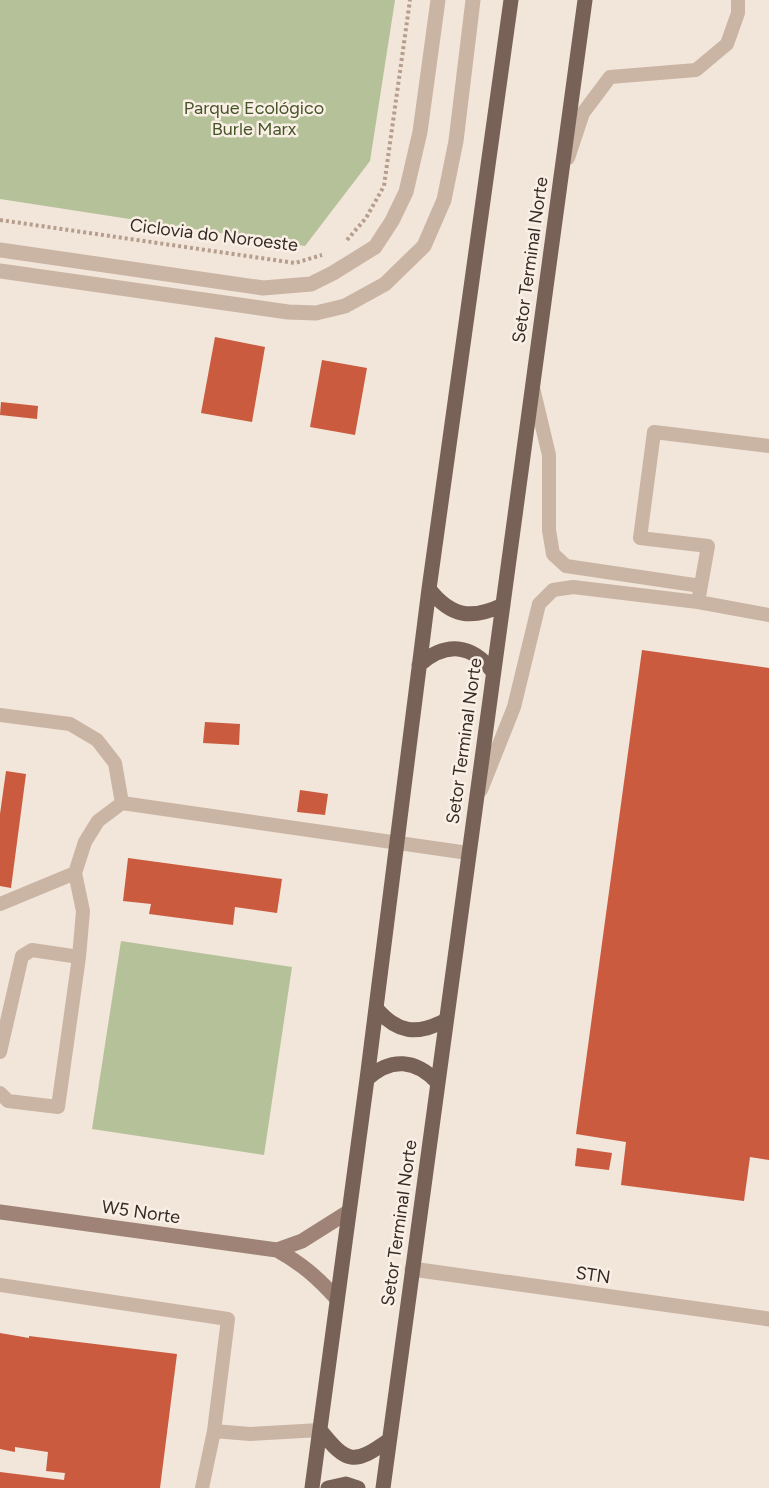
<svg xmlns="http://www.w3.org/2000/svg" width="769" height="1488" font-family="Figtree,sans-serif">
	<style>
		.green { fill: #b5c198 }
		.building { fill: #ca5b3f }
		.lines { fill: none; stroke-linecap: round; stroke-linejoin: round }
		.path { stroke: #b69e8f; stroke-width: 4; stroke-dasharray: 3 3; stroke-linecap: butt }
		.service { stroke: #cab4a4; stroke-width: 14 }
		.minor { stroke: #cab4a4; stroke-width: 15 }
		.tertiary { stroke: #cab4a4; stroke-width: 15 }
		.secondary { stroke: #9e8376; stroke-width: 15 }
		.primary { stroke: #786157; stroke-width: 15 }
		.labels { text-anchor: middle; stroke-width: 5; stroke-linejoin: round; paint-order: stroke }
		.park-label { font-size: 18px; fill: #465529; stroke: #faefe5 }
		.street-label { font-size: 18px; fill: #362a26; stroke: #faefe5 }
	</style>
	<rect width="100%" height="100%" fill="#f2e5d9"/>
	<!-- green -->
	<path class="green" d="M0 0H395L370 161 305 246 0 199Z
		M121 941 292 967 264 1155 92 1129Z"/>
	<!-- building -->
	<path class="building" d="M215 337 265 347 252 422 201 413Z
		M322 360 367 368 355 435 310 427Z
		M1 402 38 406 37 419 0 415Z
		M642 650 769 668V1160L750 1157 744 1201 621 1185 626 1142 576 1134Z
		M205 722 240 724 239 745 203 743Z
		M6 771 26 774 11 888 0 886V814Z
		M300 790 328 794 325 815 297 812Z
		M128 858 282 879 277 913 235 907 233 925 149 914 151 904 123 901Z
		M577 1148 612 1153 609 1170 575 1166Z
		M0 1333 29 1338V1336L177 1354 160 1488H0V1472L64 1480 65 1473 46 1471 48 1452 15 1447V1452L0 1449Z"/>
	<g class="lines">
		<!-- path -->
		<path class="path" d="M0 220 295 263 322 255
			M347 240 366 218 384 186 410 0"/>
		<!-- service -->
		<path class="service" d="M568 158 583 113 610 77 696 70 727 44 738 13V0
			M533 388 549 455V530L553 554 566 566 701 586
			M769 446 654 432 640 538 708 546 698 602 769 615
			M0 715 70 724 97 740 115 763 122 803
			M481 790 514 707 539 604 553 590 573 587 698 602
			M0 904 75 873
			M0 1052 22 956 32 950 79 957
			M0 1093 8 1101 58 1107 79 957 83 911 75 873 85 842 98 821 122 803 468 853
			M0 1285 228 1319 214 1431
			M202 1488 214 1431 250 1434 320 1430"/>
		<!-- minor -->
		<path class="minor" d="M412 1269 769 1319"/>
		<!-- tertiary -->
		<path class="tertiary" d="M0 250 263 288 311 284 333 273 375 247 392 221 406 192 420 132 438 0
			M0 271 288 312 316 313 345 306 385 284 424 246 444 200 456 141 473 0"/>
		<!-- secondary -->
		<path class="secondary" d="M0 1212 277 1250C302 1264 317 1277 337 1299
			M277 1250 302 1241 348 1212"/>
		<!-- primary -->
		<path class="primary" d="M429 589C451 617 471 620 503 605
			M419 665C446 641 472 644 493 672
			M376 1008C397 1033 417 1036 446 1020
			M367 1079C391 1057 416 1059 438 1083
			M320 1430C347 1464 354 1465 389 1440
			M312 1488 367 1079 429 589 511 0
			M328 1488 346 1484 358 1488
			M383 1488 585 0"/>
	</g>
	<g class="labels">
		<!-- park labels -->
		<g class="park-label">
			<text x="254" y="114">Parque Ecológico<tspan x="254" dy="21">Burle Marx</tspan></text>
		</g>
		<!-- street labels -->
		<g class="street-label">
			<text transform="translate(214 235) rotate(7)" y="6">Ciclovia do Noroeste</text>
			<text transform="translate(530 260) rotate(-82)" y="6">Setor Terminal Norte</text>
			<text transform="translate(464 741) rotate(-82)" y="6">Setor Terminal Norte</text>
			<text transform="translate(141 1212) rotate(8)" y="6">W5 Norte</text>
			<text transform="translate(399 1223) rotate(-82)" y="6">Setor Terminal Norte</text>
			<text transform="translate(593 1275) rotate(8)" y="6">STN</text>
		</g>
	</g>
</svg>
